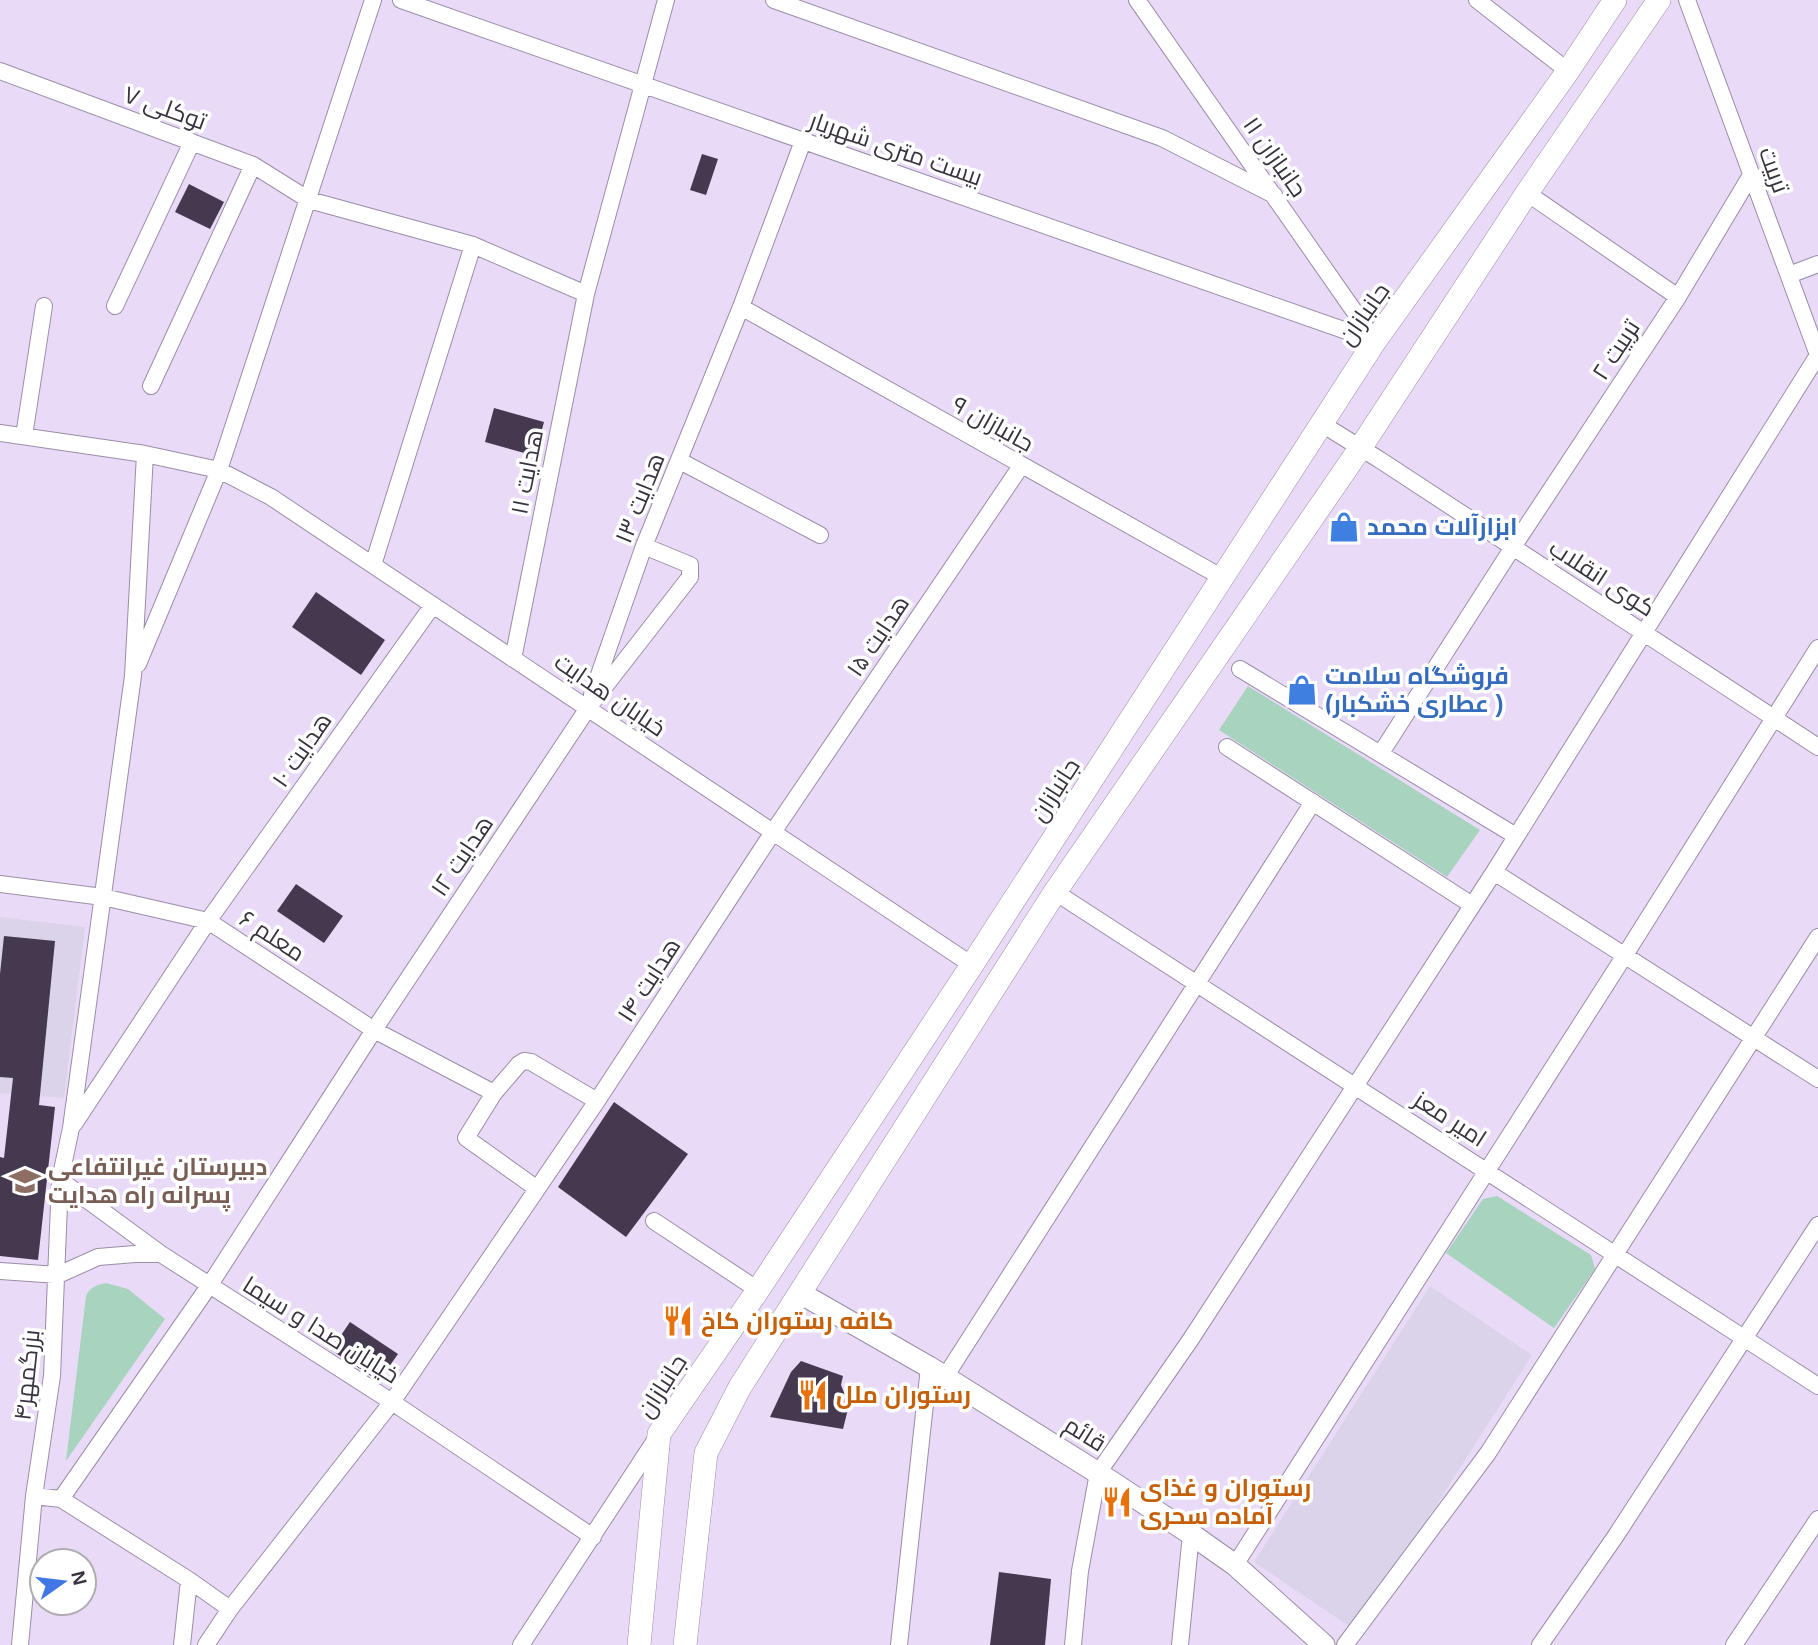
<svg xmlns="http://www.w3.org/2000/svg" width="1818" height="1645" font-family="Arial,Cairo,sans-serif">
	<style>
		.education { fill: #dbd3e9 }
		.green { fill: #a8d3be }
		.building { fill: #453950 }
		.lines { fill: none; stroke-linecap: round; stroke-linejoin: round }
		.minor-casing { stroke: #9a8da7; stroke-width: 18 }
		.tertiary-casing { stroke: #9a8da7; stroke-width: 23 }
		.secondary-casing { stroke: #9a8da7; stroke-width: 24 }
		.minor { stroke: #fff; stroke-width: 16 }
		.tertiary { stroke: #fff; stroke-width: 21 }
		.secondary { stroke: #fff; stroke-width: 23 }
		.labels { text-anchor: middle; stroke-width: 7; stroke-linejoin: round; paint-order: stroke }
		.street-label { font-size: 24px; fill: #39333f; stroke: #fff }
		.shop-label { font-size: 24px; font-weight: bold; fill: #366cbe; stroke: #fff; text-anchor: start }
		.education-label { font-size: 24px; font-weight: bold; fill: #785e54; stroke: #fff; text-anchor: start }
		.food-label { font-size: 24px; font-weight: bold; fill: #c56008; stroke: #fff; text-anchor: start }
	</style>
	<rect width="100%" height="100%" fill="#e9dbf7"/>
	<!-- education -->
	<path class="education" d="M0 917 85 927 64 1098 0 1093Z
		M1430 1286 1532 1355 1356 1631 1254 1562Z"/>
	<!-- green -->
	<path class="green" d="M1248 686 1480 830 1447 877 1219 730Z
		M1497 1196 1591 1255 1595 1269 1554 1328 1446 1253 1483 1199Z
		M106 1283 128 1289 165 1319 66 1461 86 1296C90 1287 97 1285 106 1283Z"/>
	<!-- building -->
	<path class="building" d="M702 154 718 159 706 195 690 190Z
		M189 184 224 202 210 229 175 212Z
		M494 408 544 422 535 456 485 442Z
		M316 592 385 640 361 675 292 627Z
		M296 884 343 916 324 943 277 911Z
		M4 936 55 941 39 1105 55 1107 38 1260 0 1256V1157L4 1158 13 1078 0 1077V974Z
		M614 1102 688 1154 626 1237 558 1187Z
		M350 1322 398 1354 379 1381 331 1350Z
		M801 1361 843 1376 841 1385 849 1405 843 1429 770 1417 791 1372Z
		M999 1572 1051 1579 1045 1645H990Z"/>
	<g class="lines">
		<!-- minor casing -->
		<g class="minor-casing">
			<path id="minor" d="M401 0 1375 341
				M774 0 1162 138 1274 195
				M1137 0 1375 341
				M1477 0 1568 71
				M1687 0 1818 355
				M0 71 253 165 309 200 473 245 586 294
				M1527 193 1678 297
				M1789 275 1818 264
				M115 306 192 142
				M741 307 1223 578
				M151 386 253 165
				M1322 424 1380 460 1818 747
				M0 433 145 454 219 470 271 497 972 965
				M24 436 44 306
				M680 461 820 535
				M373 565 473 245
				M513 659 586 294 666 0
				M138 664 219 470 373 0
				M1240 669 1516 836
				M592 695 644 546 741 307 803 141
				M1227 747 1472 905
				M1381 753 1513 547 1678 297 1751 175
				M1494 872 1818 1079
				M0 884 103 897 208 921 374 1030 494 1093
				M1055 892 1818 1386
				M74 1124 208 921 433 605
				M60 1180 161 1254
				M536 1188 466 1138 494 1093 519 1064 524 1061 531 1062 597 1101
				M654 1221 758 1290
				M0 1271 58 1275 98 1257 135 1254H161L392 1402 593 1537
				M945 1377 1313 802
				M34 1496 61 1499 189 1580 230 1609
				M61 1499 209 1286 374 1030 588 708 690 577V565L644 546
				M1235 1565 1625 955 1818 648
				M20 1645 34 1496 52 1376 60 1180 71 1128 133 676 145 454
				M182 1645 189 1580
				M206 1645 230 1609 392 1402 597 1101 773 832 1021 466
				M521 1645 656 1439
				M899 1645 929 1367
				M1073 1645 1080 1571 1098 1473 1191 1339 1494 872 1818 355
				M1180 1645 1191 1534
				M1345 1645 1488 1453 1818 937
				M1540 1645 1615 1537 1818 1225
				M1734 1645 1818 1519"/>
		</g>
		<!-- tertiary casing -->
		<g class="tertiary-casing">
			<path id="tertiary" d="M800 1293 929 1367 1098 1473 1191 1534 1235 1565 1324 1645"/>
		</g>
		<!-- secondary casing -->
		<g class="secondary-casing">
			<path id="secondary" d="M639 1645 659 1434 758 1290 972 965 1375 341 1568 71 1615 0
				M685 1645 706 1453 740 1387 1055 892 1361 447 1527 193 1659 0"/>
		</g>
		<!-- minor -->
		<use href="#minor" class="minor"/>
		<!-- tertiary -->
		<use href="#tertiary" class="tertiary"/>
		<!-- secondary -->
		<use href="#secondary" class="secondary"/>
	</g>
	<!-- icons -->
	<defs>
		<g id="shop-bare" transform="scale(2.415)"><path d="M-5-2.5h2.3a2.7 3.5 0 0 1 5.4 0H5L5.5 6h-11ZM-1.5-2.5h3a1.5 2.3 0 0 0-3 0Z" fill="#3f7fe0" stroke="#fff" stroke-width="2.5" paint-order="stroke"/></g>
		<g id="school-bare" transform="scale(2.415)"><path d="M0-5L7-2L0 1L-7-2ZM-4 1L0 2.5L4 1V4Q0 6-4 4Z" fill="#8d6e63" stroke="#fff" stroke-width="2.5" paint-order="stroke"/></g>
		<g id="restaurant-bare" transform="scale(2.415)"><path d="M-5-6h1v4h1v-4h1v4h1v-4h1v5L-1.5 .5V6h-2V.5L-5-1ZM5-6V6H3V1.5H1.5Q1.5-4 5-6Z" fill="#e8710a" stroke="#fff" stroke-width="2.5" paint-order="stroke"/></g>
	</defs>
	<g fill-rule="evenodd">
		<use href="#shop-bare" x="1344" y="527"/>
		<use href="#shop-bare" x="1302" y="690"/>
		<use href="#school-bare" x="25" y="1181"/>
		<use href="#restaurant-bare" x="678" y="1321"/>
		<use href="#restaurant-bare" x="813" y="1395"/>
		<use href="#restaurant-bare" x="1117" y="1502"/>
	</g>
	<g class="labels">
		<!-- street labels -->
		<g class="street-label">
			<text transform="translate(165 108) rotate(20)" y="8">توکلی ۷</text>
			<text transform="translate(896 149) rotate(19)" y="8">بیست متری شهریار</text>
			<text transform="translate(1275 157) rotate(55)" y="8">جانبازان ۱۱</text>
			<text transform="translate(1774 170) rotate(70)" y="8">تربیت</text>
			<text transform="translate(1364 314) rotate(-55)" y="8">جانبازان</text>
			<text transform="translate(1616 350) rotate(-57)" y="8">تربیت ۲</text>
			<text transform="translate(993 424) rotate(29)" y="8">جانبازان ۹</text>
			<text transform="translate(527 472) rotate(-79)" y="8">هدایت ۱۱</text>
			<text transform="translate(640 498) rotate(-68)" y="8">هدایت ۱۳</text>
			<text transform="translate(1602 578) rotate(33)" y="8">کوی انقلاب</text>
			<text transform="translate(878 636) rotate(-56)" y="8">هدایت ۱۵</text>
			<text transform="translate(610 695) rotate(34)" y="8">خیابان هدایت</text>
			<text transform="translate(302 750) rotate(-55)" y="8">هدایت ۱۰</text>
			<text transform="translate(1055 790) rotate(-57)" y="8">جانبازان</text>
			<text transform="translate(462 856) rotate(-56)" y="8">هدایت ۱۲</text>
			<text transform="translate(272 936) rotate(33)" y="8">معلم ۶</text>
			<text transform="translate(649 980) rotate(-57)" y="8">هدایت ۱۴</text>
			<text transform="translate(1450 1119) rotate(33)" y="8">امیر معز</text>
			<text transform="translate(321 1330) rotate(32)" y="8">خیابان صدا و سیما</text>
			<text transform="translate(27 1375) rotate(-84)" y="8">بزرگمهر۴</text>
			<text transform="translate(662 1386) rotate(-57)" y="8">جانبازان</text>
			<text transform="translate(1085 1434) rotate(32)" y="8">قائم</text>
		</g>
		<!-- shop labels -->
		<g class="shop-label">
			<text x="1367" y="535">ابزارآلات محمد</text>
			<text x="1325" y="684">فروشگاه سلامت<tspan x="1325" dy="28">(عطاری خشکبار )</tspan></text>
		</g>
		<!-- education labels -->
		<g class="education-label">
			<text x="48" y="1175">دبیرستان غیرانتفاعی<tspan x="48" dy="28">پسرانه راه هدایت</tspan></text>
		</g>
		<!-- food labels -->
		<g class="food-label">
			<text x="701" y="1329">کافه رستوران کاخ</text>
			<text x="836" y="1403">رستوران ملل</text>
			<text x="1140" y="1496">رستوران و غذای<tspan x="1140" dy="28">آماده سحری</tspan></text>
		</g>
	</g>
	<!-- north arrow -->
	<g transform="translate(63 1582) rotate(76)"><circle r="33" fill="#ffffff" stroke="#b0adb2" stroke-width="2"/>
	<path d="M0-5L12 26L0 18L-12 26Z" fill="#4076e6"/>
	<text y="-10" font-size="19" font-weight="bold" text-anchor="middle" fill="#39333f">N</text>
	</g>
</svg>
